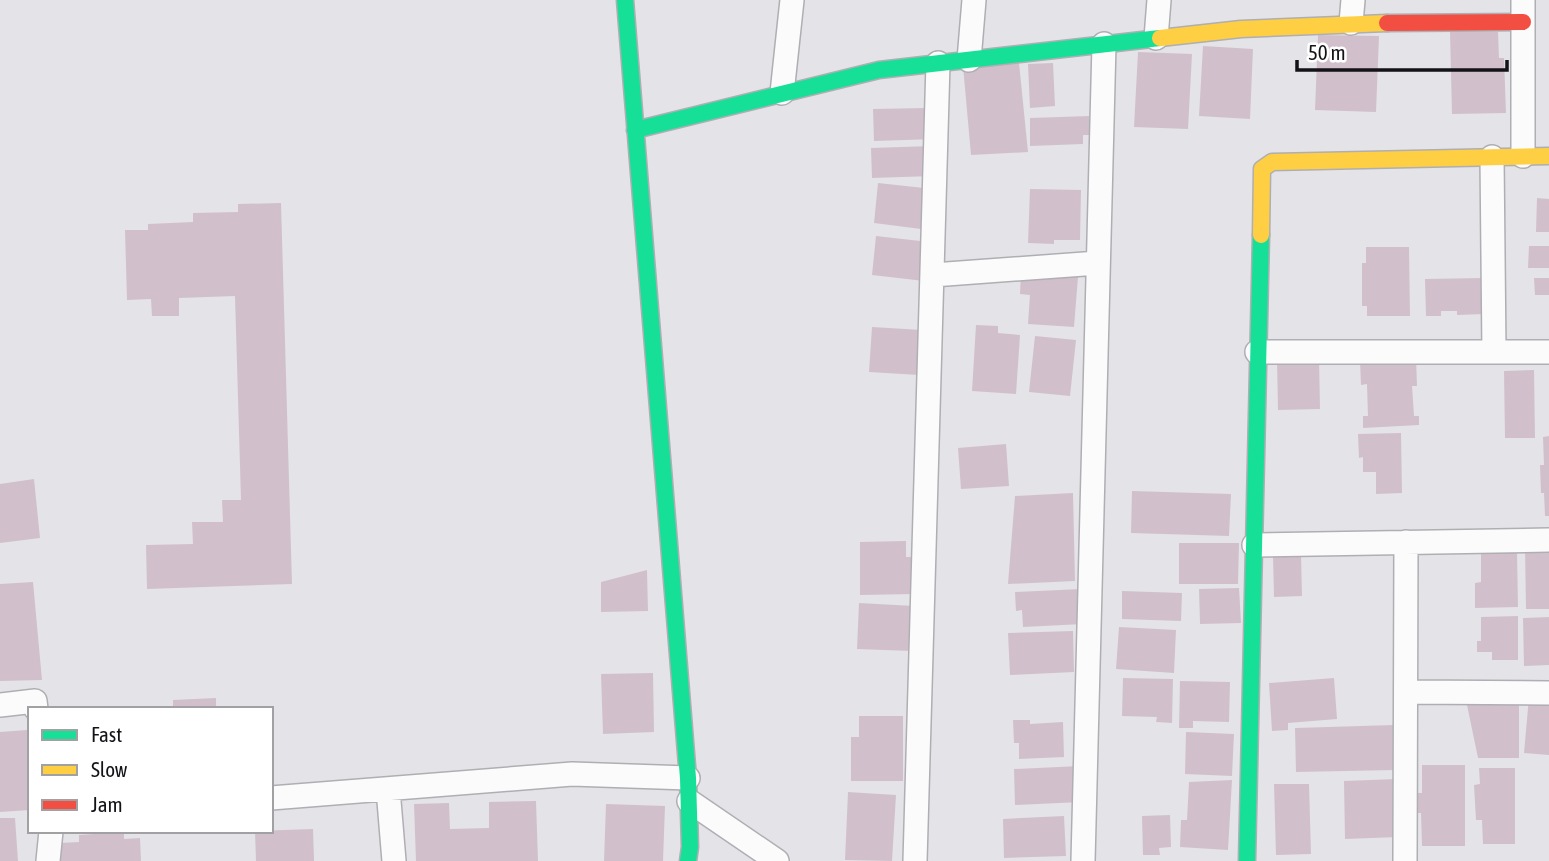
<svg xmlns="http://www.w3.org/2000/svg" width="1549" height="861" font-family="'Asap Condensed',sans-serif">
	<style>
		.building { fill: #d1c0cb }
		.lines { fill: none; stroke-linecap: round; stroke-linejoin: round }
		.street-casing { stroke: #afaeb3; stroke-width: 26 }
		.fast-casing { stroke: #afaeb3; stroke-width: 19 }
		.slow-casing { stroke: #afaeb3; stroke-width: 19 }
		.jam-casing { stroke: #afaeb3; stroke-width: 19 }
		.street { stroke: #fbfbfc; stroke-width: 23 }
		.fast { stroke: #16e098; stroke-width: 16 }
		.slow { stroke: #ffcf43; stroke-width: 16 }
		.jam { stroke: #f24e42; stroke-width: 16 }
	</style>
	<rect width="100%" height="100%" fill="#e4e3e8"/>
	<!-- building -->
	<path class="building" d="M1450 31 1498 32 1499 58H1504L1506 113 1452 114Z
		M1318 35 1379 36 1376 112 1315 110Z
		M1203 46 1253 49 1250 119 1199 116Z
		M1138 52 1192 54 1188 129 1134 127Z
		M1019 63 1028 152 971 155 963 66Z
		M1053 63 1055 106 1030 108 1028 64Z
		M926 108 936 139 874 141 873 109Z
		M1089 116 1090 135H1083V144L1030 146V118Z
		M932 146 933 176 872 178 871 148Z
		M878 183 933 189 929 230 874 223Z
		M1030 189 1081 190 1080 240H1054V244L1028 243Z
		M1537 198 1549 199V232H1536Z
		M281 203 292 584 147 589 146 545 193 544 192 522H223L222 500H241L235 296 179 298V316H152L151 299 127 300 125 230H148V224L193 222V213L238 212V204Z
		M876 236 929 242 924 281 872 275Z
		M1529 246H1549V268H1528Z
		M1366 247H1409L1410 316H1367V306H1362V263H1366Z
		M1021 273 1078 277 1074 327 1028 324 1030 295 1020 294Z
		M1483 278 1484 314 1457 315V311H1441V316H1426L1425 279Z
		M1534 278H1549V295H1535Z
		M976 325 998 326V333L1020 335 1016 394 972 391Z
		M872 327 922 330 919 375 869 372Z
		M1035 336 1076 340 1070 396 1029 392Z
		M1319 357 1320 409 1278 410 1277 358Z
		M1416 357 1417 386H1412L1414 416H1419V425L1363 428V416H1368L1367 384 1361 385 1360 360Z
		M1534 370 1535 438H1505L1504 371Z
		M1401 433 1402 493 1376 494V472H1363V457L1359 458 1358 434Z
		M1549 436V516H1545L1544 493H1541L1540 465H1544L1543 437Z
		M1006 444 1009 486 961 489 958 448Z
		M34 479 40 538 0 543V484Z
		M1132 491 1231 494 1229 536 1131 533Z
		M1073 493 1075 581 1008 584 1015 496Z
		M906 541V557H914V594L860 595V542Z
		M1179 543H1239L1238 584H1179Z
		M1549 547V609H1526L1525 548Z
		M1517 552 1518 607 1475 608V583L1481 582V553Z
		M1301 554 1302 596 1274 597 1273 556Z
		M647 570 648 611 601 612V582Z
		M33 582 42 680 0 681V584Z
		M1239 588 1241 623 1200 624 1199 589Z
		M1081 589 1083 624 1023 627 1022 610 1016 611 1015 592Z
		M1122 591 1182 593 1181 621 1122 619Z
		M859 603 914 606 912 651 857 649Z
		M1518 616V660H1492V652H1477V641H1481V617Z
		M1549 617V665L1524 666 1523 618Z
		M1119 627 1176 630 1174 673 1116 669Z
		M1073 631 1074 672 1010 675 1008 633Z
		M653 673 654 732 603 734 601 674Z
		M1123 678 1173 679 1172 723 1156 722 1157 717 1122 716Z
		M1334 678 1337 719 1288 723V730L1272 731 1269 683Z
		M1180 681 1230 682 1229 722 1193 721V728H1179Z
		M1529 697 1549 699V755L1524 753Z
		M216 698V709H173V700Z
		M1494 701H1519V758H1478L1467 705Z
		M859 716H903V781H851V737H859Z
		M1013 720H1030V724L1063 722 1064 757 1019 759V743H1014Z
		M1394 725 1395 770 1296 772 1295 728Z
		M27 730 30 810 0 812V732Z
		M1186 732 1234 734 1232 776 1185 774Z
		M1422 765H1465V846H1422L1421 813H1418V793H1422Z
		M1080 766 1081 802 1015 805 1014 769Z
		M1479 768H1515V844H1483L1482 820H1476L1474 785 1480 784Z
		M1397 779 1398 837 1345 839 1344 781Z
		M1232 780 1228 850 1180 847 1181 820H1187L1189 782Z
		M1274 784H1309L1311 854 1276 855Z
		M848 792 896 795 892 861 845 860Z
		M536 801 538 861H416L414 804 449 803 450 829 489 828V802Z
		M606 804 665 806 663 861H604Z
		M1170 815 1171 847 1159 848 1160 855H1143L1142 816Z
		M1064 816 1066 856 1004 858 1003 819Z
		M0 818H15L18 861H0Z
		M313 829 314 861H256L255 831Z
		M124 832V839L140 838 141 861H61L60 843 79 842V835Z"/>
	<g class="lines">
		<!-- street casing -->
		<g class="street-casing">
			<path id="street" d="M1351 23 1353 0
				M1156 38 1159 0
				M969 60 974 0
				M782 93 792 0
				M1523 156V0
				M1492 157 1494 352
				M933 275 1098 263
				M1257 352H1549
				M1254 545 1549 540
				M1407 692 1549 693
				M0 705 35 701 36 709
				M388 789 394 861
				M271 798 572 774 688 778
				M689 801 777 861
				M48 861 51 831
				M915 861 938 63
				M1083 861 1104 44
				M1405 861 1406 542"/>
		</g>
		<!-- fast casing -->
		<g class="fast-casing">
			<path id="fast" d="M625 0 688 778 690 847 688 861
				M635 130 879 70 1160 38
				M1247 861 1261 235"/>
		</g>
		<!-- slow casing -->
		<g class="slow-casing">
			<path id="slow" d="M1160 38 1241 29 1387 23
				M1261 235 1262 169 1272 162 1549 156"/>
		</g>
		<!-- jam casing -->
		<g class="jam-casing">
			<path id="jam" d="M1387 23 1523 22"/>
		</g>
		<!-- street -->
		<use href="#street" class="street"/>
		<!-- fast -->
		<use href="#fast" class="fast"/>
		<!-- slow -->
		<use href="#slow" class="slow"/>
		<!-- jam -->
		<use href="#jam" class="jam"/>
	</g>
	<!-- legend -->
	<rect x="28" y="707" width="245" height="126" fill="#ffffff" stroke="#a1a0a2" stroke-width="2"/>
	<rect x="42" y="730" width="35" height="10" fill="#16e098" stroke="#a1a0a2" stroke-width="2"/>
	<text x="91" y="742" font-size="21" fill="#131216">Fast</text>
	<rect x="42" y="765" width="35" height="10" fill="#ffcf43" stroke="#a1a0a2" stroke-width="2"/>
	<text x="91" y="777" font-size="21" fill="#131216">Slow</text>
	<rect x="42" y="800" width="35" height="10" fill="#f24e42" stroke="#a1a0a2" stroke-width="2"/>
	<text x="91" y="812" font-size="21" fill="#131216">Jam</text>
	<!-- scale -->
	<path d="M1297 60v10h210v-10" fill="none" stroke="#131216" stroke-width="3.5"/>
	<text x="1308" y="60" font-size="21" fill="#131216" stroke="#ffffff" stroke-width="5" paint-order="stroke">50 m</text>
</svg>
